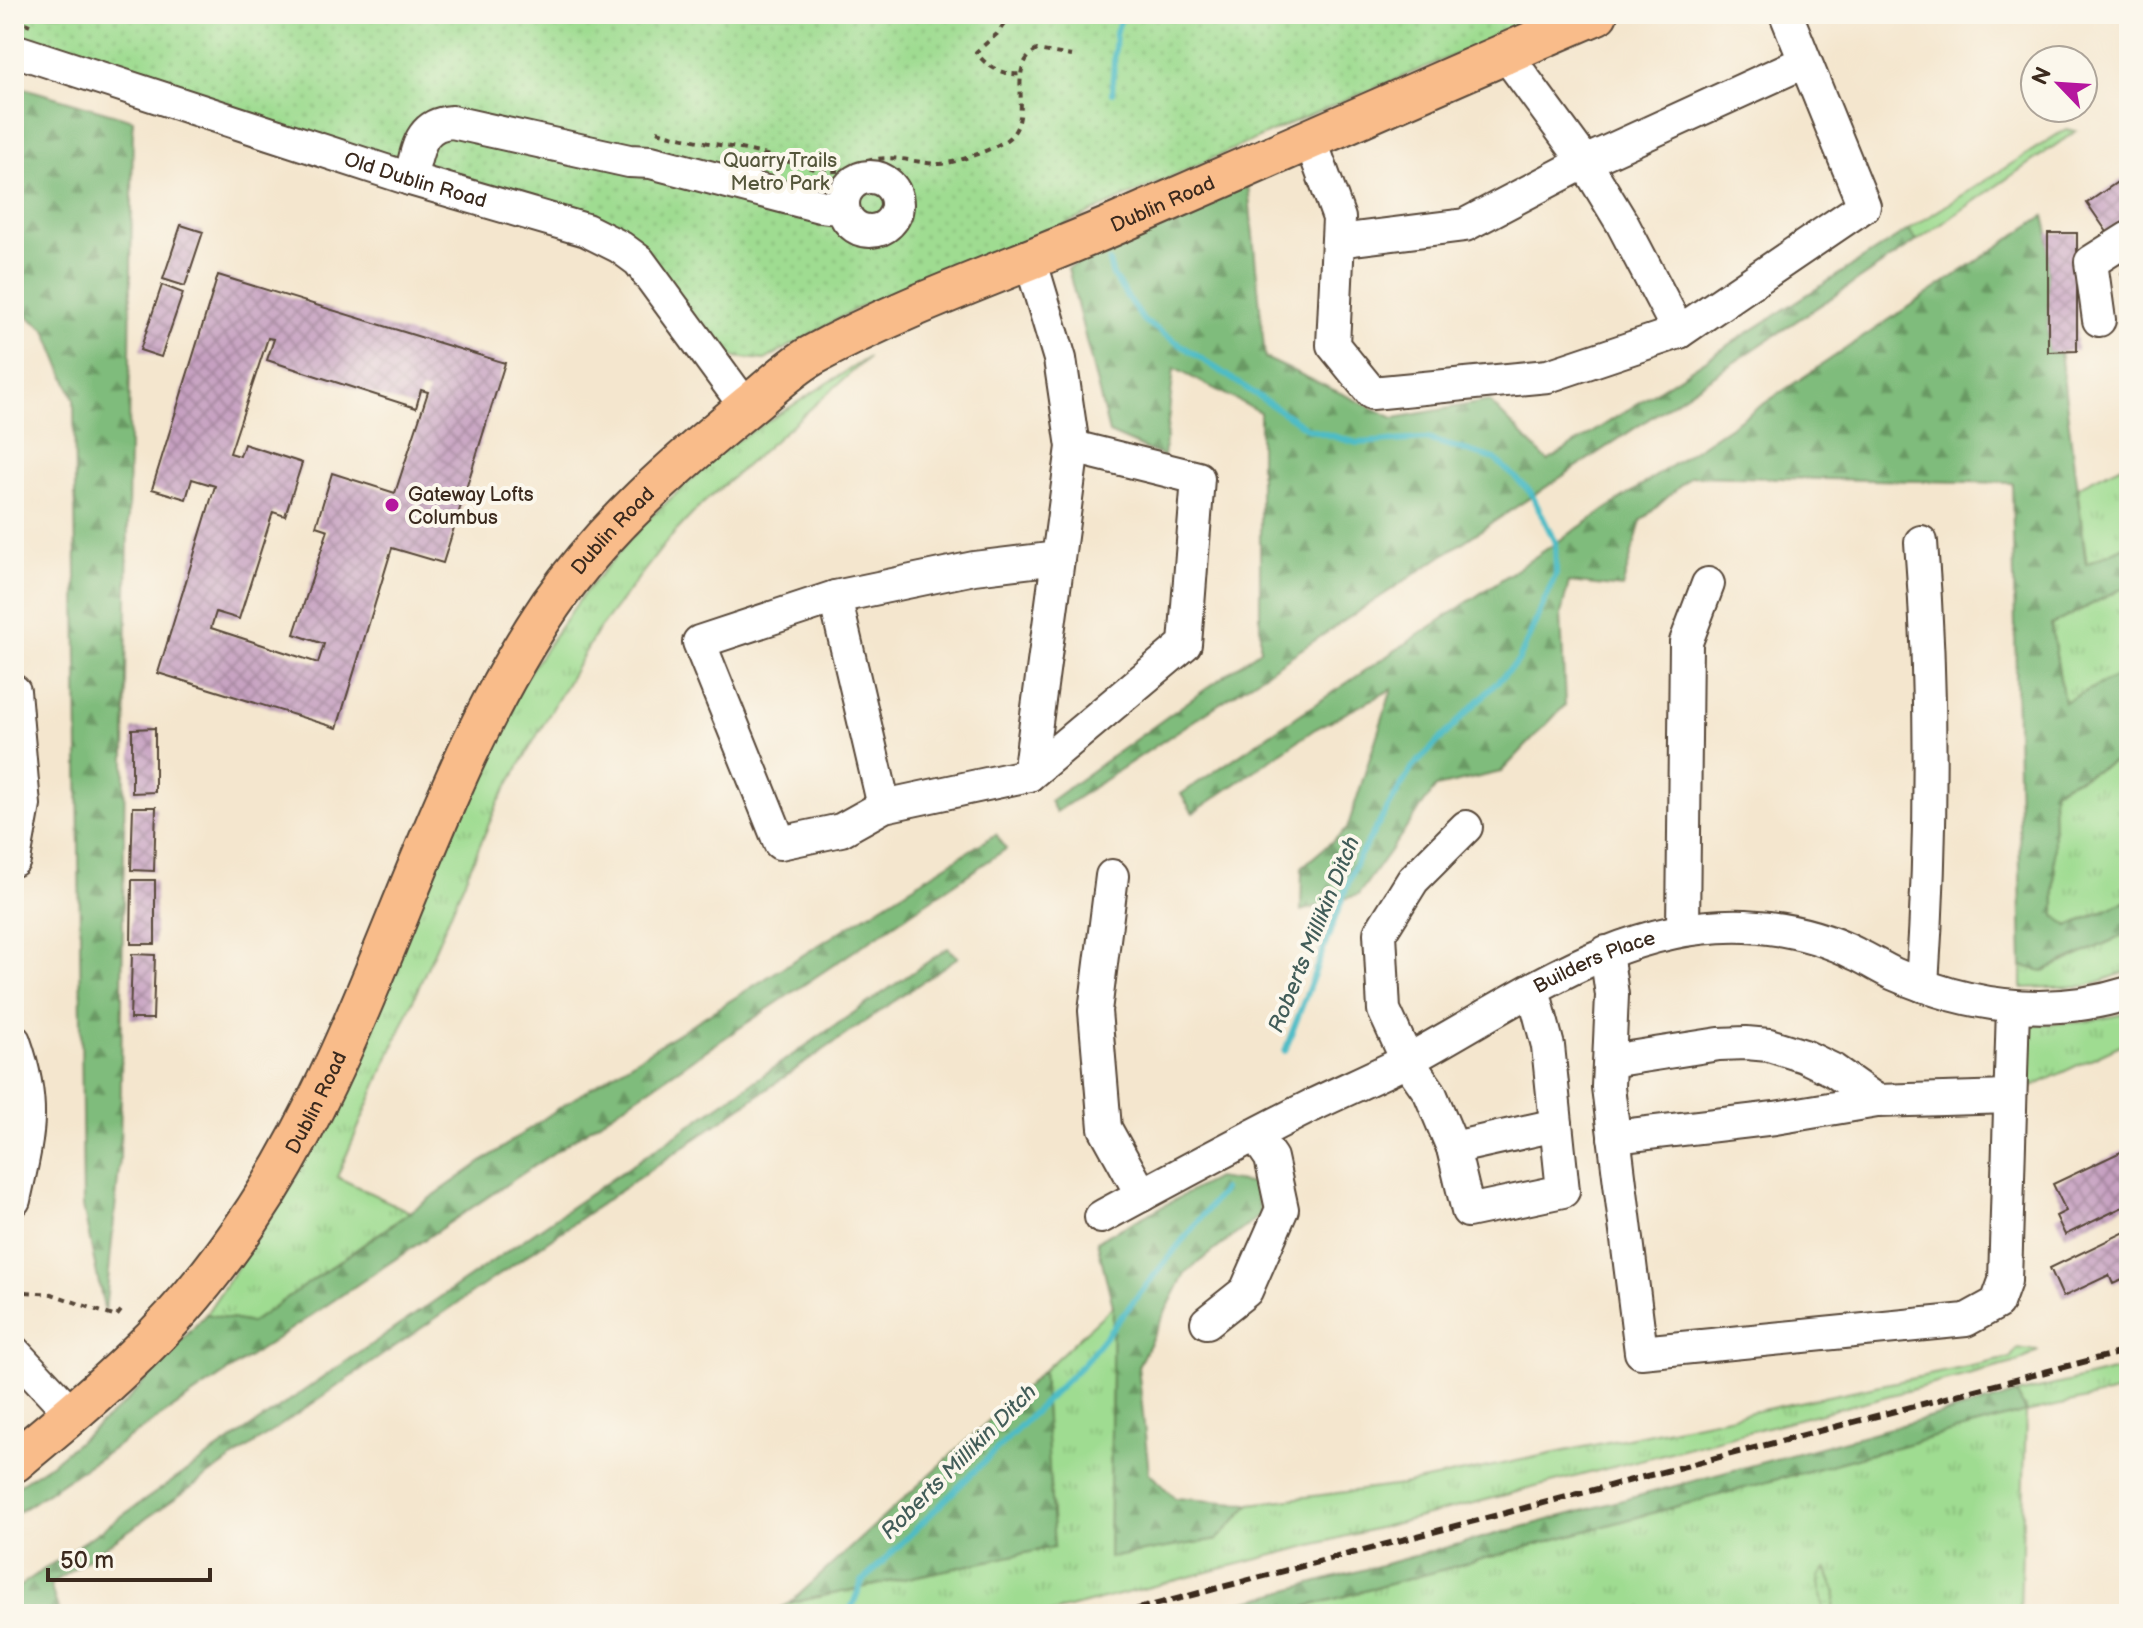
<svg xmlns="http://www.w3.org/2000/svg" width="2143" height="1628" font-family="'Balsamiq Sans',sans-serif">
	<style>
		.grass { fill: url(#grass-tufts); stroke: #6d8358; stroke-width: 2 }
		.forest { fill: url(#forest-firs); stroke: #5d734c; stroke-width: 2 }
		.park { fill: url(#park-dots); stroke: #6d8358; stroke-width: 2 }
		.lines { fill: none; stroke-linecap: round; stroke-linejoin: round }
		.stream { stroke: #4ebcc6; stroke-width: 6 }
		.building { fill: url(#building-cross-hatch); fill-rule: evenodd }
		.minor-casing { stroke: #574638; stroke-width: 36 }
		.major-casing { stroke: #574638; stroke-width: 44 }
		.path { stroke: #574638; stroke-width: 4; stroke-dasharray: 6 6; stroke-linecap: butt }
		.minor { stroke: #fff; stroke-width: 32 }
		.major { stroke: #f9bc8a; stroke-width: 40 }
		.rail { stroke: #3b2a1e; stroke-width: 6; stroke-dasharray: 12 6; stroke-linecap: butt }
		.poi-dot { fill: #b5179e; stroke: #fbf7ec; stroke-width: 3 }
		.labels { text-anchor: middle; stroke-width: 8; stroke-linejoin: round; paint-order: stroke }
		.park-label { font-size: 20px; fill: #54563b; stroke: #fbf7ec }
		.street-label { font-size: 20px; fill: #3b2a1e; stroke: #fbf7ec }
		.poi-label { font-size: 20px; fill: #3b2a1e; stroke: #fbf7ec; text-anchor: start }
		.water-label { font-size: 22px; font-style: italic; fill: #425d59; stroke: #fbf7ec }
	</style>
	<defs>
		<pattern id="grass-tufts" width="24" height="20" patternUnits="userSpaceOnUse" patternTransform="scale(2)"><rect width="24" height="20" fill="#9fdc91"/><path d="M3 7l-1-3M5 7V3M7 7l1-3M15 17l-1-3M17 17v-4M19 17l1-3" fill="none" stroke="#8abd7d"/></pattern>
		<pattern id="forest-firs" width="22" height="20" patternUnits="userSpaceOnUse" patternTransform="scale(2)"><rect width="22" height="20" fill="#7fbc7b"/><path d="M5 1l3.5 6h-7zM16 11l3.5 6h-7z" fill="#699964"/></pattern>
		<pattern id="park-dots" width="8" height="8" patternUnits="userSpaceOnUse" patternTransform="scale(2)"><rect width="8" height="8" fill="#9fdc91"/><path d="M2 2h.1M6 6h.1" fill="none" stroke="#8abd7d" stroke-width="1.8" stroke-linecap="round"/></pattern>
		<pattern id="building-cross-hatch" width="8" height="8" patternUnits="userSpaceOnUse" patternTransform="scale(2)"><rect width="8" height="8" fill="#c6a0c1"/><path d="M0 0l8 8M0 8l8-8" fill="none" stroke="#a2839c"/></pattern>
	</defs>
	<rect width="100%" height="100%" fill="#fbf7ec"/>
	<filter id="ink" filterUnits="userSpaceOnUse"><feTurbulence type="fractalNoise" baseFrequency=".0125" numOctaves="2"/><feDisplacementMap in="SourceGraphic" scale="16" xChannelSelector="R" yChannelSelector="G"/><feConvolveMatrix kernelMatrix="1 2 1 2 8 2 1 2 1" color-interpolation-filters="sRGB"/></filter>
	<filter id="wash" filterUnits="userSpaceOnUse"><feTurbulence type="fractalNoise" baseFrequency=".006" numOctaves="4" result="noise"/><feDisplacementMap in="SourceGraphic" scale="32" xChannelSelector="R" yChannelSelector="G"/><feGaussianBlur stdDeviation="1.8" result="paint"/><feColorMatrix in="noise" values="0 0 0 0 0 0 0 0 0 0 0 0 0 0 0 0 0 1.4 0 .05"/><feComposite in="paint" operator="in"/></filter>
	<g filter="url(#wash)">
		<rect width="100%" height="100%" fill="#f4e6ce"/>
		<!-- grass -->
		<path class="grass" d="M2066 129 2076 131 1917 241 1908 230Z
			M869 357 700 506 668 540 596 633 498 803 337 1177 410 1212 251 1323 206 1314 294 1182 479 762 529 672 585 592 645 522 727 447Z
			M2129 461V544L2087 565 2077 487Z
			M2129 585V670L2064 703 2051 625Z
			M2129 755V900L2069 926 2055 916 2053 790Z
			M2129 933V971L2087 986 2022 988V966L2044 971Z
			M2129 1013V1041L2021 1092 2022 1025 2084 1022Z
			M1113 1306 1109 1557 1218 1539 1250 1504 1402 1485 2010 1358 2018 1348 2038 1351 2018 1362 1046 1614H768L790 1603 1053 1547 1043 1371Z
			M2129 1367V1389L2026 1413 2020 1614H1279L2025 1412 2017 1394Z"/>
		<!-- forest -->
		<path class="forest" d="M14 85 133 120 120 1158 105 1313 83 1207 74 399 46 330 14 306Z
			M1248 185 1265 358 1394 418 1489 401 1548 461 1908 230 1917 241 1056 812 1050 801 1260 650V412L1174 368 1164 457 1109 433 1068 268Z
			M2044 216 2048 233V351H2060L2086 564 2129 544V585L2051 625 2064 702 2129 670V755L2053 790 2055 916 2069 926 2129 900V933L2043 971 2022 966 2012 483 1691 476 1641 521 1622 588 1569 582 1561 614 1565 705 1501 772 1436 787 1358 895 1301 911 1302 867 1347 829 1392 689 1315 729 1193 813 1181 794Z
			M996 834 1006 849 14 1515V1488L52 1463 124 1404 206 1314 251 1323 562 1106Z
			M948 948 958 957 50 1585 60 1614H14V1590Z
			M1216 1178 1254 1184 1261 1215 1185 1273 1138 1366 1149 1473 1175 1498 1250 1504 1218 1539 1109 1558 1113 1306 1097 1241Z
			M1043 1371 1054 1547 790 1603Z
			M2017 1394 2026 1412 1279 1614H1199Z"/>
		<!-- park -->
		<path class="park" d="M14 14H1553L1298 120 965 269 863 305 765 360 725 356 643 256 14 38Z
			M1826 1569 1836 1593 1833 1614H1823V1604L1818 1577Z"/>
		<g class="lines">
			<!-- stream -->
			<path class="stream" d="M1112 93 1116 32 1123 14
				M1109 262 1113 276 1143 320 1308 429 1357 443 1427 439 1495 459 1530 491 1555 542 1556 574 1519 660 1412 768 1357 860 1285 1051
				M849 1614 862 1582 1084 1363 1223 1190"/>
		</g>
		<g id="blocks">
			<!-- building -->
			<path class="building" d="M2129 174V222L2109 235 2087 203Z
				M181 225 203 232 185 286 163 279Z
				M2048 233H2077V351L2048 352Z
				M2129 261V291L2121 274 2125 262Z
				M218 275 505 363 443 563 392 548 337 728 158 673 215 486 192 479 186 499 152 489ZM268 338 274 339 267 360 416 408 421 390 428 392 395 493 332 473 316 526 328 530 294 634 324 644 318 663 211 628 216 612 239 619 273 512 285 516 302 463 244 444 240 456 230 453Z
				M162 285 183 293 161 357 140 350Z
				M155 728V792L132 793V729Z
				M133 807H156L154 871 131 870Z
				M132 880H155V944H131Z
				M132 954 155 955 153 1019H130Z
				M2129 1148V1204L2065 1235 2056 1216 2066 1211 2053 1184Z
				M2129 1230V1277L2113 1284 2109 1275 2063 1297 2050 1268Z"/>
		</g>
	</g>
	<g filter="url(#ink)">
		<use href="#blocks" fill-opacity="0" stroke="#574638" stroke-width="2"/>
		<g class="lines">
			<!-- minor casing -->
			<g class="minor-casing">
				<g id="minor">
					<path id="s1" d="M14 50 410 179 586 230 620 247 639 261 746 407"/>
					<path d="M1505 53 1585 162 1622 223 1679 332"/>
					<path d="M1310 139 1339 218 1333 345 1372 393 1548 376 1679 332 1864 206 1786 14"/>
					<circle cx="870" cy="204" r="27"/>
					<path d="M410 179C418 151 418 124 452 122L629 161 651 162 820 206 843 209"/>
					<path d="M1338 241 1465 225 1585 162 1804 62"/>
					<path d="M1030 259 1060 359 1073 447 1029 775 884 806 841 830 780 843 699 642 835 597 974 568 1058 558"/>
					<path d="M2099 320 2091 262 2129 238"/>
					<path d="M1921 542C1933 691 1932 837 1922 985"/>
					<path d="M835 597 884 806"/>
					<path d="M14 691 24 805 14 860"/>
					<path d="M1029 775 1185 644 1198 478 1073 447"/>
					<path d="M1466 827 1413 880 1380 933 1384 1010 1407 1060 1430 1093 1440 1117 1453 1148 1468 1211 1563 1191 1548 1046 1533 989"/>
					<path d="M1112 876 1095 1011 1105 1128 1142 1195"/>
					<path d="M1683 929 1686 642 1708 584"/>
					<path d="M1606 952 1612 995 1608 1087 1641 1352 1966 1320 1997 1303 2005 1281 2013 1007"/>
					<path d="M14 1041C37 1107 28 1135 14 1200"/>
					<path d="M1610 1061 1719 1044 1746 1043 1769 1045 1804 1056 1833 1070 1877 1101 2010 1097"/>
					<path d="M1614 1137 1775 1118 1877 1101"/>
					<path d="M1453 1148 1556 1125"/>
					<path id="s2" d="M1101 1217C1170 1180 1239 1142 1309 1107 1342 1091 1375 1077 1408 1060 1515 1003 1618 921 1746 926 1785 928 1821 936 1856 954 1869 960 1881 968 1894 974 1969 1007 2050 1018 2129 993"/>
					<path d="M1207 1322 1246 1291 1282 1209 1271 1158 1255 1135"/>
					<path d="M14 1352 72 1414"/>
				</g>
			</g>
			<!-- major casing -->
			<g class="major-casing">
				<g id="major">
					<path id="s3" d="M14 1462C55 1428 95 1395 133 1358 200 1295 258 1215 301 1133 393 960 440 767 551 604 605 526 677 464 749 405 769 389 789 369 811 356 910 302 1018 267 1121 222 1280 152 1438 82 1597 14"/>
				</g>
			</g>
			<!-- path -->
			<path class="path" d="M1011 14 997 34 976 52C985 66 1004 76 1020 74
				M14 19 30 25
				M657 131C690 141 725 145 759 153 779 158 810 170 829 171 846 173 859 161 876 159 897 156 915 162 936 164 952 165 999 148 1010 137 1035 113 1004 69 1037 50L1072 56
				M871 177 872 160
				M14 1291 52 1294 116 1317 124 1307"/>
			<!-- minor -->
			<use href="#minor" class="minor"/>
			<!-- major -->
			<use href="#major" class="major"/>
			<!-- rail -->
			<path class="rail" d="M1119 1614 2129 1350"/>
		</g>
	</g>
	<!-- markers -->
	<circle class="poi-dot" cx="392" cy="505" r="8"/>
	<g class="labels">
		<!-- park labels -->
		<g class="park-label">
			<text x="780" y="167">Quarry Trails<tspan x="780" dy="23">Metro Park</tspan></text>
		</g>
		<!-- street labels -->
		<g class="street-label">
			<text dy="7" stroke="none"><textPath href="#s1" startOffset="422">Old Dublin Road</textPath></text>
			<text dy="7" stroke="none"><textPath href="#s3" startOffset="1770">Dublin Road</textPath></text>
			<text dy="7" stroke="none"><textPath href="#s3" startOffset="1122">Dublin Road</textPath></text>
			<text dy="7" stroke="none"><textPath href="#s2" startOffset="556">Builders Place</textPath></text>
			<text dy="7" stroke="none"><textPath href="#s3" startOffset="474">Dublin Road</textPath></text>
		</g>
		<!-- poi labels -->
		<g class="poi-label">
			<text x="408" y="501">Gateway Lofts<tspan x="408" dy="23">Columbus</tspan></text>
		</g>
		<!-- water labels -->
		<g class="water-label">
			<text transform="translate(1313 934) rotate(-68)" y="8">Roberts Millikin Ditch</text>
			<text transform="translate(958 1461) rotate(-45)" y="8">Roberts Millikin Ditch</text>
		</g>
	</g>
	<!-- margin -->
	<rect width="2143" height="1628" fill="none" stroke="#fbf7ec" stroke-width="48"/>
	<!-- north arrow -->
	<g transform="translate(2059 84) rotate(295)"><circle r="38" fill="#fbf7ec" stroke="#aea59a" stroke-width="2"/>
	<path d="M0-6L14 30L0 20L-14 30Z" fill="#b5179e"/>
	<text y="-12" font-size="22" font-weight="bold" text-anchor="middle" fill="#3b2a1e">N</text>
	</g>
	<!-- scale -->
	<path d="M48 1568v12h162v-12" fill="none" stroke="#3b2a1e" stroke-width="4"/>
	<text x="60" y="1568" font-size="24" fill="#3b2a1e" stroke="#fbf7ec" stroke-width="6" paint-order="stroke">50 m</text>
</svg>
